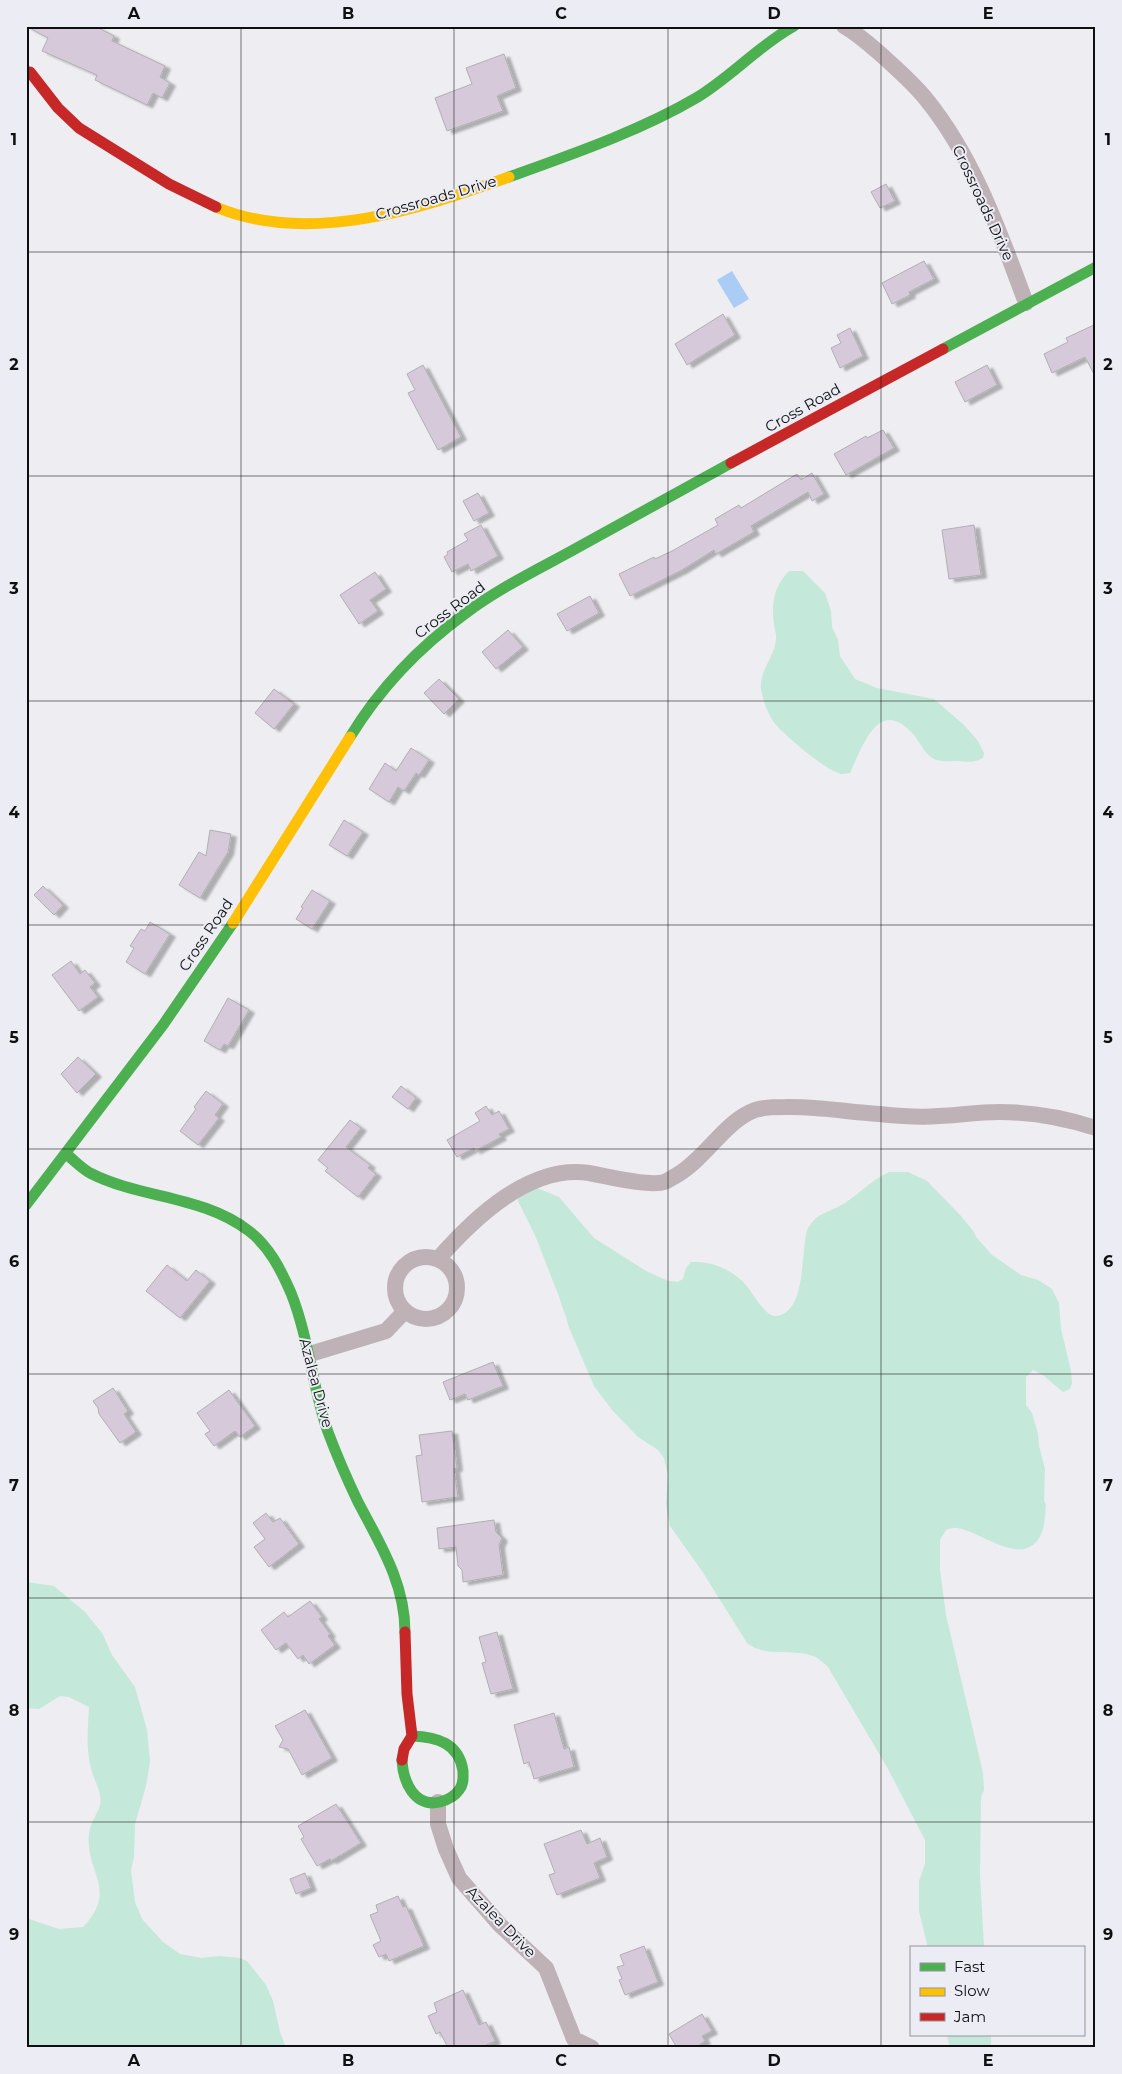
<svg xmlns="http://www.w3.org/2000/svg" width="1122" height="2074" font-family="Montserrat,sans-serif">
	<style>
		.green { fill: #c4e8d9 }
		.water { fill: #aaccf5 }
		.building { fill: #d6cada; stroke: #b0afb3; filter: url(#shadow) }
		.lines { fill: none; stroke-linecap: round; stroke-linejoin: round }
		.street { stroke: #beb2b7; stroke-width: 16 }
		.fast { stroke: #4caf50; stroke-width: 11 }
		.slow { stroke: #ffc107; stroke-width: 11 }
		.jam { stroke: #c62828; stroke-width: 11 }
		.grid { fill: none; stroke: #0f0f11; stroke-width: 1; stroke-opacity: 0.55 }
		.labels { text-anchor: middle; stroke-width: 4; stroke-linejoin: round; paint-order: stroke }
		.street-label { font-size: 15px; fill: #0f0f11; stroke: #ebecf4 }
		.neatline { fill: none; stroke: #0f0f11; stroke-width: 2 }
		.grid-label { font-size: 16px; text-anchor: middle; font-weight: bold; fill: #0f0f11 }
	</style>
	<defs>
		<filter id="shadow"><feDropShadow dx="5.5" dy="3" stdDeviation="1" flood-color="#0004"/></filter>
	</defs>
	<rect width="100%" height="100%" fill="#ededf2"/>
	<!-- green -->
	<path class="green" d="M789 571H803L825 593 831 611 832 627 838 640 840 656 855 679 877 688 934 699 964 725 978 741 984 753 983 758C974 763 968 762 957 761 951 761 940 762 934 759 924 754 920 741 912 733 878 696 862 748 850 773 847 773 845 774 842 774 829 773 781 733 773 721 767 712 763 700 761 689 759 671 775 656 776 639 777 634 774 628 774 624 771 603 774 586 789 571Z
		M889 1172H908L927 1181 961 1216 974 1232 976 1237 992 1255 1021 1275 1038 1280 1052 1289 1059 1303 1061 1329 1071 1371 1072 1383 1070 1389 1063 1392 1043 1375 1033 1370 1026 1377V1405L1032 1413 1038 1434 1039 1446 1045 1469 1044 1501 1046 1505C1045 1513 1045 1524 1042 1532 1026 1572 982 1531 957 1528 954 1527 949 1529 946 1530L940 1540V1570L946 1615 983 1773 984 1790 981 1797 980 1875 984 1948H928L919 1911V1881L925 1864V1840L887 1767 828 1667C825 1664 820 1660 816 1657 794 1647 767 1659 747 1643L702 1571 670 1526 666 1504 668 1475 664 1458 658 1450 638 1437 613 1411 594 1386 568 1325C567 1316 562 1309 560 1299L535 1235 518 1201 517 1186 527 1184 559 1197 594 1238 646 1271 668 1281 678 1282 683 1279 686 1268 691 1262C710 1261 725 1267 740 1279 751 1287 763 1317 776 1316 808 1313 800 1247 808 1228 810 1225 813 1221 815 1219 823 1212 836 1209 845 1203 861 1192 872 1180 889 1172Z
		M26 1582 54 1586 85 1612 102 1633 112 1655 135 1687 147 1730 150 1762 146 1786 135 1824 134 1857 131 1870 135 1902 142 1919 163 1942 180 1954 201 1958 219 1956 240 1958 247 1961 266 1985 273 2001 280 2032 286 2048H26V1918L59 1929 83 1927C119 1889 85 1873 89 1834 90 1823 97 1815 100 1805 103 1791 92 1778 90 1764 86 1744 88 1727 89 1707L69 1697 60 1696 39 1709 26 1708Z
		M947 2035H991V2048H950Z"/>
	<!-- water -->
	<path class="water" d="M732 271 749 299 734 308 717 280Z"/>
	<!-- building -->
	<path class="building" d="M26 26H95L114 36 112 41 165 66 160 77 170 83 162 98 153 93 147 105 95 80 97 75 42 51 48 38Z
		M504 54 516 88 497 96 503 111 447 131 435 98 472 84 466 68Z
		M886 184 895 201 880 208 871 192Z
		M924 261 934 279 909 292 910 295 892 304 882 283Z
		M723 314 735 335 687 365 675 344Z
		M1096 324V378L1085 357 1052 373 1044 354 1068 342 1066 338Z
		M850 328 863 356 840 368 831 348 841 343 837 335Z
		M423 365 461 437 438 450 408 393 415 390 407 374Z
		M987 365 997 385 965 402 955 382Z
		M883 430 894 448 846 475 834 454 866 436 867 438Z
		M812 473 824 494 812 501 808 492 751 526 754 532 716 554 714 550 682 570 630 596 619 574 654 557 655 559 672 551 718 525 715 519 739 505 741 508 797 474 801 480Z
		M478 493 489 513 474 521 463 501Z
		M481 525 498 556 471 571 468 564 452 572 444 557 448 554 447 552 468 540 464 534Z
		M974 525 981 575 949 579 942 530Z
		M375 572 386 589 370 600 378 611 359 624 340 595Z
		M590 596 599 613 567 631 557 614Z
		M508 630 523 647 496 669 482 652Z
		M439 679 459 699 444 714 424 693Z
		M274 689 294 704 274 729 255 713Z
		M411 748 429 760 419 775 416 773 404 791 398 787 389 802 369 789 385 763 396 771Z
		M344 820 363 832 347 856 329 845Z
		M210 830 231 834 228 852 200 898 179 885 199 852 206 856Z
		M43 886 63 905 54 915 34 895Z
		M312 890 330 901 312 929 296 919 303 908 301 907Z
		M150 922 170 934 145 974 126 962 134 948 130 946 141 929 145 931Z
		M71 961 80 974 85 970 95 983 90 987 98 997 79 1011 52 975Z
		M228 998 249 1010 228 1046 224 1044 220 1050 204 1041Z
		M78 1057 96 1074 77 1093 61 1074Z
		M401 1086 416 1098 408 1109 392 1097Z
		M206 1091 223 1104 215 1115 219 1118 198 1145 180 1131 196 1109 194 1107Z
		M486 1106 492 1115 499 1111 509 1129 499 1134 501 1137 475 1151 474 1148 457 1157 447 1140 480 1121 475 1113Z
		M350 1120 361 1128 346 1147 370 1165 368 1168 376 1174 358 1197 325 1171 328 1168 318 1160Z
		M167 1265 187 1281 196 1270 210 1281 180 1318 146 1291Z
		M493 1362 503 1386 468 1400 465 1394 450 1400 443 1382Z
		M113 1388 128 1411 124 1414 136 1432 120 1443 99 1414 98 1408 93 1401Z
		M229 1390 255 1426 240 1437 235 1431 214 1446 205 1434 210 1431 197 1413Z
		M452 1431 457 1468 454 1469 458 1497 422 1502 416 1456 422 1455 419 1435Z
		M266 1513 273 1522 280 1518 299 1544 269 1567 254 1547 265 1539 253 1523Z
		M494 1520 496 1532 502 1538 499 1545 503 1575 463 1582 462 1570 458 1566 456 1547 439 1549 437 1528Z
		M310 1601 322 1617 319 1619 330 1634 328 1636 335 1645 309 1664 303 1655 298 1659 286 1643 276 1650 261 1630 284 1612 288 1617Z
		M497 1632 513 1689 491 1694 482 1663 486 1662 479 1637Z
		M305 1710 332 1758 302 1775 288 1749 279 1747 283 1740 275 1726Z
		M554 1713 564 1749 569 1747 574 1767 534 1779 529 1762 524 1764 514 1725Z
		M336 1804 361 1843 331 1861 330 1859 317 1866 301 1839 304 1837 298 1826Z
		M581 1830 587 1844 600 1838 607 1857 594 1863 600 1878 557 1895 549 1875 555 1873 544 1844Z
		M305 1873 311 1888 296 1894 290 1879Z
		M398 1896 403 1907 406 1906 424 1946 389 1961 386 1954 379 1957 373 1945 381 1941 370 1915 378 1912 376 1905Z
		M644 1946 658 1982 625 1995 619 1980 622 1979 617 1967 624 1965 620 1955Z
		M463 1990 479 2025 486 2022 495 2041 480 2048H448L440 2032 436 2034 428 2016 437 2012 434 2003Z
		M702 2014 712 2031 702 2036 705 2041 695 2048H677L669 2034Z"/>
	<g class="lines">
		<!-- street -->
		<path class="street" d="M844 26C860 35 872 47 886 59 900 72 914 84 926 99 974 158 1000 233 1026 303
			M395 1288a31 31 0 1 1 62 0a31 31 0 1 1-62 0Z
			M438 1259C474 1218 530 1164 589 1173 606 1176 649 1187 664 1182 668 1181 673 1177 677 1175 706 1158 725 1121 755 1110 764 1107 775 1107 785 1107 817 1106 847 1112 879 1114 898 1116 919 1118 939 1116 959 1115 979 1112 999 1112 1032 1112 1065 1118 1096 1128
			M310 1354 386 1331 404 1312
			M438 1802V1824L446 1849 459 1878 500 1925 546 1968 574 2039 592 2048"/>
		<!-- fast -->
		<path class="fast" d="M509 177C570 155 640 131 696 98 731 77 758 46 794 26
			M943 349 1096 267
			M350 737C380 688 419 647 466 613 502 586 545 566 584 544 633 517 682 490 731 463
			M66 1154C74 1160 81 1168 90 1173 141 1199 202 1195 249 1231 269 1246 281 1270 291 1293 309 1338 312 1387 328 1432 337 1456 347 1479 358 1502 380 1544 405 1583 405 1632
			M26 1205 163 1025 233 923
			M402 1760C403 1781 414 1808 440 1802 447 1800 455 1796 459 1790 464 1784 463 1778 463 1771 459 1743 437 1737 412 1736"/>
		<!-- slow -->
		<path class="slow" d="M216 207C308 246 420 209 509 177
			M233 923 350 737"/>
		<!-- jam -->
		<path class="jam" d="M26 72H30L58 108 79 128 169 184 216 207
			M731 463 943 349
			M402 1760 404 1749 412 1736 407 1694 405 1632"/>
	</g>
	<!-- grid -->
	<path class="grid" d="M241 26V2048M454 26V2048M668 26V2048M881 26V2048M26 252H1096M26 476H1096M26 701H1096M26 925H1096M26 1149H1096M26 1374H1096M26 1598H1096M26 1822H1096"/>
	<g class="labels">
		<!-- street labels -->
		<g class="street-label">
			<text transform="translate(436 198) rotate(-16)" y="5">Crossroads Drive</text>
			<text transform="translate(983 203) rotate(65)" y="5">Crossroads Drive</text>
			<text transform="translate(803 408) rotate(-29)" y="5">Cross Road</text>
			<text transform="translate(450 610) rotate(-37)" y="5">Cross Road</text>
			<text transform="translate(206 935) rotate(-56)" y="5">Cross Road</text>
			<text transform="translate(316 1383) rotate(75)" y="5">Azalea Drive</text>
			<text transform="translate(501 1922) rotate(46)" y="5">Azalea Drive</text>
		</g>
	</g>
	<!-- border -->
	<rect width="1122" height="2074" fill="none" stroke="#ebecf4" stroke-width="55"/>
	<!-- legend -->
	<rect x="910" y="1946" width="175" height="90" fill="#ebecf4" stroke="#939499"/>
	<rect x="920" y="1963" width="25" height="8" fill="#4caf50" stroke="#939499"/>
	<text x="954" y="1972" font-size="15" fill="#0f0f11">Fast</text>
	<rect x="920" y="1988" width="25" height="8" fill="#ffc107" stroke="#939499"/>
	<text x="954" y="1996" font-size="15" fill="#0f0f11">Slow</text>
	<rect x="920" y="2013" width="25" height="8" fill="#c62828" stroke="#939499"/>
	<text x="954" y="2022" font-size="15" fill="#0f0f11">Jam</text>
	<rect x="28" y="28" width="1066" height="2018" class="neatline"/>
	<g class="grid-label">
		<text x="134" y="19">A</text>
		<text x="348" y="19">B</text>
		<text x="561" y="19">C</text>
		<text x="774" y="19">D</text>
		<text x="988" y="19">E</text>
		<text x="14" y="145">1</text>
		<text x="1108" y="145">1</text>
		<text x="14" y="370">2</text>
		<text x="1108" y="370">2</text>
		<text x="14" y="594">3</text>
		<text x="1108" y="594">3</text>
		<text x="14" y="818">4</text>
		<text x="1108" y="818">4</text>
		<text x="14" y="1043">5</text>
		<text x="1108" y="1043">5</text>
		<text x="14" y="1267">6</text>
		<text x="1108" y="1267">6</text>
		<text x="14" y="1491">7</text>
		<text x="1108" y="1491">7</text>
		<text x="14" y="1716">8</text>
		<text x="1108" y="1716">8</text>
		<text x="14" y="1940">9</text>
		<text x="1108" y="1940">9</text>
		<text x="134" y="2066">A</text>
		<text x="348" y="2066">B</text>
		<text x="561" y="2066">C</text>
		<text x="774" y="2066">D</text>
		<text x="988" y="2066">E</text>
	</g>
</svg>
